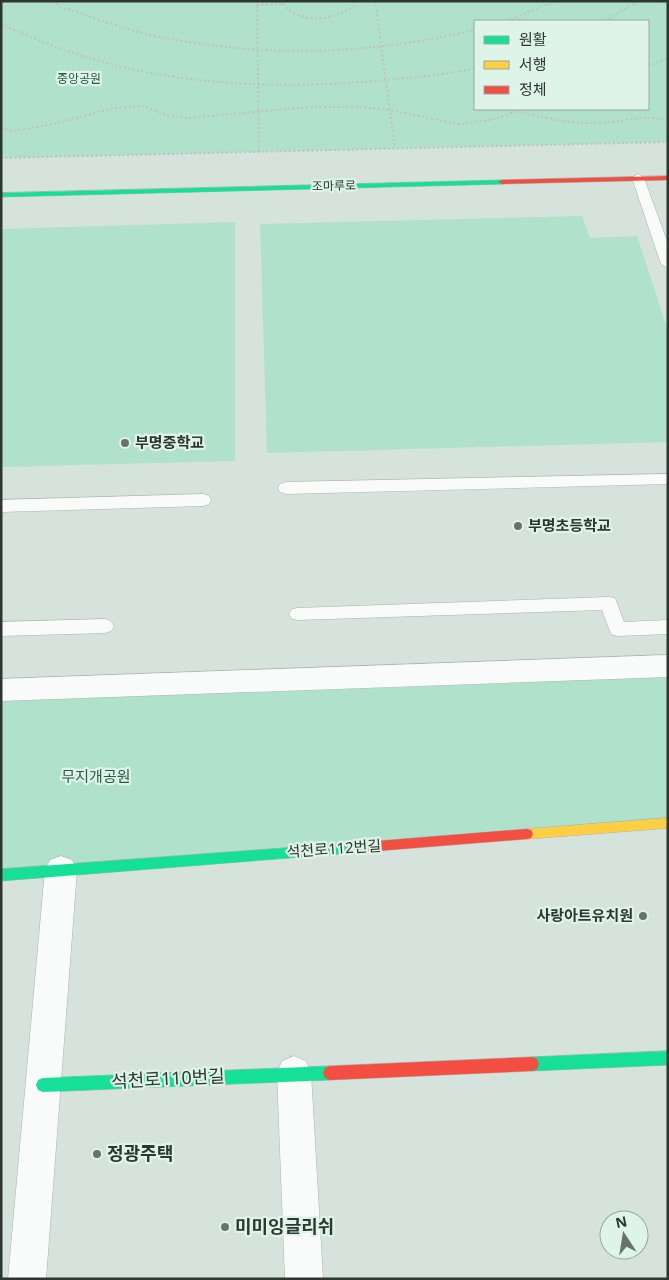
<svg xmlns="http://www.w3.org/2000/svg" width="669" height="1280" font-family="'Noto Sans','Noto Sans KR',sans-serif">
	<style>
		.green { fill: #b0e2cb; fill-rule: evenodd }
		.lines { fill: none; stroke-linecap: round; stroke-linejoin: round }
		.lane-casing { stroke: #abb5b0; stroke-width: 1 }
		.street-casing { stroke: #abb5b0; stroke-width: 1 }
		.fast-casing { stroke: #abb5b0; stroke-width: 1 }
		.slow-casing { stroke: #abb5b0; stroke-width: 1 }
		.jam-casing { stroke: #abb5b0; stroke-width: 1 }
		.path { stroke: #bec2c0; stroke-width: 2; stroke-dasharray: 2 2.5; stroke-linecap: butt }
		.lane { fill: #f9fbfa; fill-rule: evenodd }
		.street { fill: #f9fbfa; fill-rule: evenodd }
		.fast { fill: #16e098; fill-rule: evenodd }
		.slow { fill: #ffcf43; fill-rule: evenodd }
		.jam { fill: #f24e42; fill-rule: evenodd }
		.poi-dot { fill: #69726e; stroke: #def4e9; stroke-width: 2 }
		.labels { text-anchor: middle; stroke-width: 4.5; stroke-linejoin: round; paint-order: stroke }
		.far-park-label { font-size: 12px; fill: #2a5a46; stroke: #def4e9 }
		.far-street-label { font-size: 12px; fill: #2e3632; stroke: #def4e9 }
		.poi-label { font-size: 15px; font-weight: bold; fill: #2e3632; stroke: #def4e9; text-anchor: start }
		.park-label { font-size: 15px; fill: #2a5a46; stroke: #def4e9 }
		.street-label { font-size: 15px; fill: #2e3632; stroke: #def4e9 }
		.near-street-label { font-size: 18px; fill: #2e3632; stroke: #def4e9 }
		.near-poi-label { font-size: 18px; font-weight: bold; fill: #2e3632; stroke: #def4e9; text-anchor: start }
	</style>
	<rect width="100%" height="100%" fill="#d6e2dc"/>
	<!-- green -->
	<path class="green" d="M1 1H668V142L1 158ZM475 21H648V109H475Z
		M582 216 590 238 637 236 668 331V442L267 453 260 224Z
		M235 222V461L1 467V229Z
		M668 666V821L1 874V690Z"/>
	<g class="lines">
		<!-- lane casing -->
		<g class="lane-casing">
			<path id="lane" d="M638 174 644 178 668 244V268L661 264 632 178Z
				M668 474V484L286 494 280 492 278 488 280 484 286 482Z
				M203 494 209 496 211 500 209 504 203 506 1 512V500Z
				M609 597 615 598 624 622 668 620V634L617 636 611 634 602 610 298 620 292 619 289 614 292 609 298 608Z
				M105 619 111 621 114 626 111 631 105 633 1 636V622Z"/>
		</g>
		<!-- street casing -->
		<g class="street-casing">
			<path id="street" d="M668 655V677L1 701V679Z
				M61 856 72 860 77 870 46 1279H8L45 870 50 860Z
				M294 1056 306 1061 311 1073 323 1279H285L277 1073 282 1061Z"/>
		</g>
		<!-- fast casing -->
		<g class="fast-casing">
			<path id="fast" d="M502 180H505V184L1 197V193Z
				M352 843 356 844 358 848 356 852 352 853 1 881V869Z
				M668 1051V1065L532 1071 527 1069 525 1064 527 1059 532 1057Z
				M330 1066 335 1068 337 1073 335 1078 330 1080 43 1092 38 1090 36 1085 38 1080 43 1078Z"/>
		</g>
		<!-- slow casing -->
		<g class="slow-casing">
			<path id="slow" d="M668 818V828L527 839 523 838 521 834 523 830 527 829Z"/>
		</g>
		<!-- jam casing -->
		<g class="jam-casing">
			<path id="jam" d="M668 176V180L502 184 498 182 502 180Z
				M527 829 531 830 533 834 531 838 527 839 352 853 348 852 346 848 348 844 352 843Z
				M532 1057 537 1059 539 1064 537 1069 532 1071 330 1080 325 1078 323 1073 325 1068 330 1066Z"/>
		</g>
		<!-- path -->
		<path class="path" d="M52 1 61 7C92 17 123 29 155 36 262 58 369 55 475 30
			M257 1 259 152
			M375 1 395 148
			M661 1 668 4
			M283 4C302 25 332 21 354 6V1
			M257 5 283 4 284 1
			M507 21 556 1
			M605 21 638 1
			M1 24C32 38 63 51 96 60 190 87 289 89 385 80 415 77 446 75 475 68
			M648 66 668 58
			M519 112C545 118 572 124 599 123 623 122 644 114 668 120
			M1 128 14 131 53 124 114 108 144 106 167 115 189 118 308 107H359L390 110 457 124 491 120 523 109
			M1 158 668 142"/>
		<!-- lane -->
		<use href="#lane" class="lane"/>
		<!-- street -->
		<use href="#street" class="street"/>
		<!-- fast -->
		<use href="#fast" class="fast"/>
		<!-- slow -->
		<use href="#slow" class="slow"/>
		<!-- jam -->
		<use href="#jam" class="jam"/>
	</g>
	<!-- markers -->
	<g class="poi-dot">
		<circle cx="125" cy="443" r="5"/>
		<circle cx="518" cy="526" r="5"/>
		<circle cx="643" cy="916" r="5"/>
		<circle cx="97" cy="1154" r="5"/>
		<circle cx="225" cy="1227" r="5"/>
	</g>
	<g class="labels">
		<!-- far-park labels -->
		<g class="far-park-label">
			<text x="79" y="83">중앙공원</text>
		</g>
		<!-- far-street labels -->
		<g class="far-street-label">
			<text transform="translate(334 186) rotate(-1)" y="4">조마루로</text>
		</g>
		<!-- poi labels -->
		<g class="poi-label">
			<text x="135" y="448">부명중학교</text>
			<text x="528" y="531">부명초등학교</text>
			<text x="633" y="921" text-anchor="end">사랑아트유치원</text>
		</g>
		<!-- park labels -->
		<g class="park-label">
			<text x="96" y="782">무지개공원</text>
		</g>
		<!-- street labels -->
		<g class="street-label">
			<text transform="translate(334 849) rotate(-4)" y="5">석천로112번길</text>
		</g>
		<!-- near-street labels -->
		<g class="near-street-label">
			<text transform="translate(168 1079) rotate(-3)" y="6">석천로110번길</text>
		</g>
		<!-- near-poi labels -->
		<g class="near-poi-label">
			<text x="107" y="1160">정광주택</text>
			<text x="235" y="1233">미미잉글리쉬</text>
		</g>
	</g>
	<!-- border -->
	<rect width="669" height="1280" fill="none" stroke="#2e3632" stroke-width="5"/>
	<!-- legend -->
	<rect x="474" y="20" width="175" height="90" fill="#def4e9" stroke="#98a8a0"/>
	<rect x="484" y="36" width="25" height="8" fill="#16e098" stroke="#98a8a0"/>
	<text x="519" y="45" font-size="15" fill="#2e3632">원활</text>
	<rect x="484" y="61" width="25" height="8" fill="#ffcf43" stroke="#98a8a0"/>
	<text x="519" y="70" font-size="15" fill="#2e3632">서행</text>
	<rect x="484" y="86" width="25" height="8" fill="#f24e42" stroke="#98a8a0"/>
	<text x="519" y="95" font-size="15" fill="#2e3632">정체</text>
	<!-- north arrow -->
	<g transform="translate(624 1235) rotate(348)"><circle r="24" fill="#def4e9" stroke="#98a8a0"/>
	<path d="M0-4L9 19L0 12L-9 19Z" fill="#69726e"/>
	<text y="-8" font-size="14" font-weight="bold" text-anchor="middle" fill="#2e3632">N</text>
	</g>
</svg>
